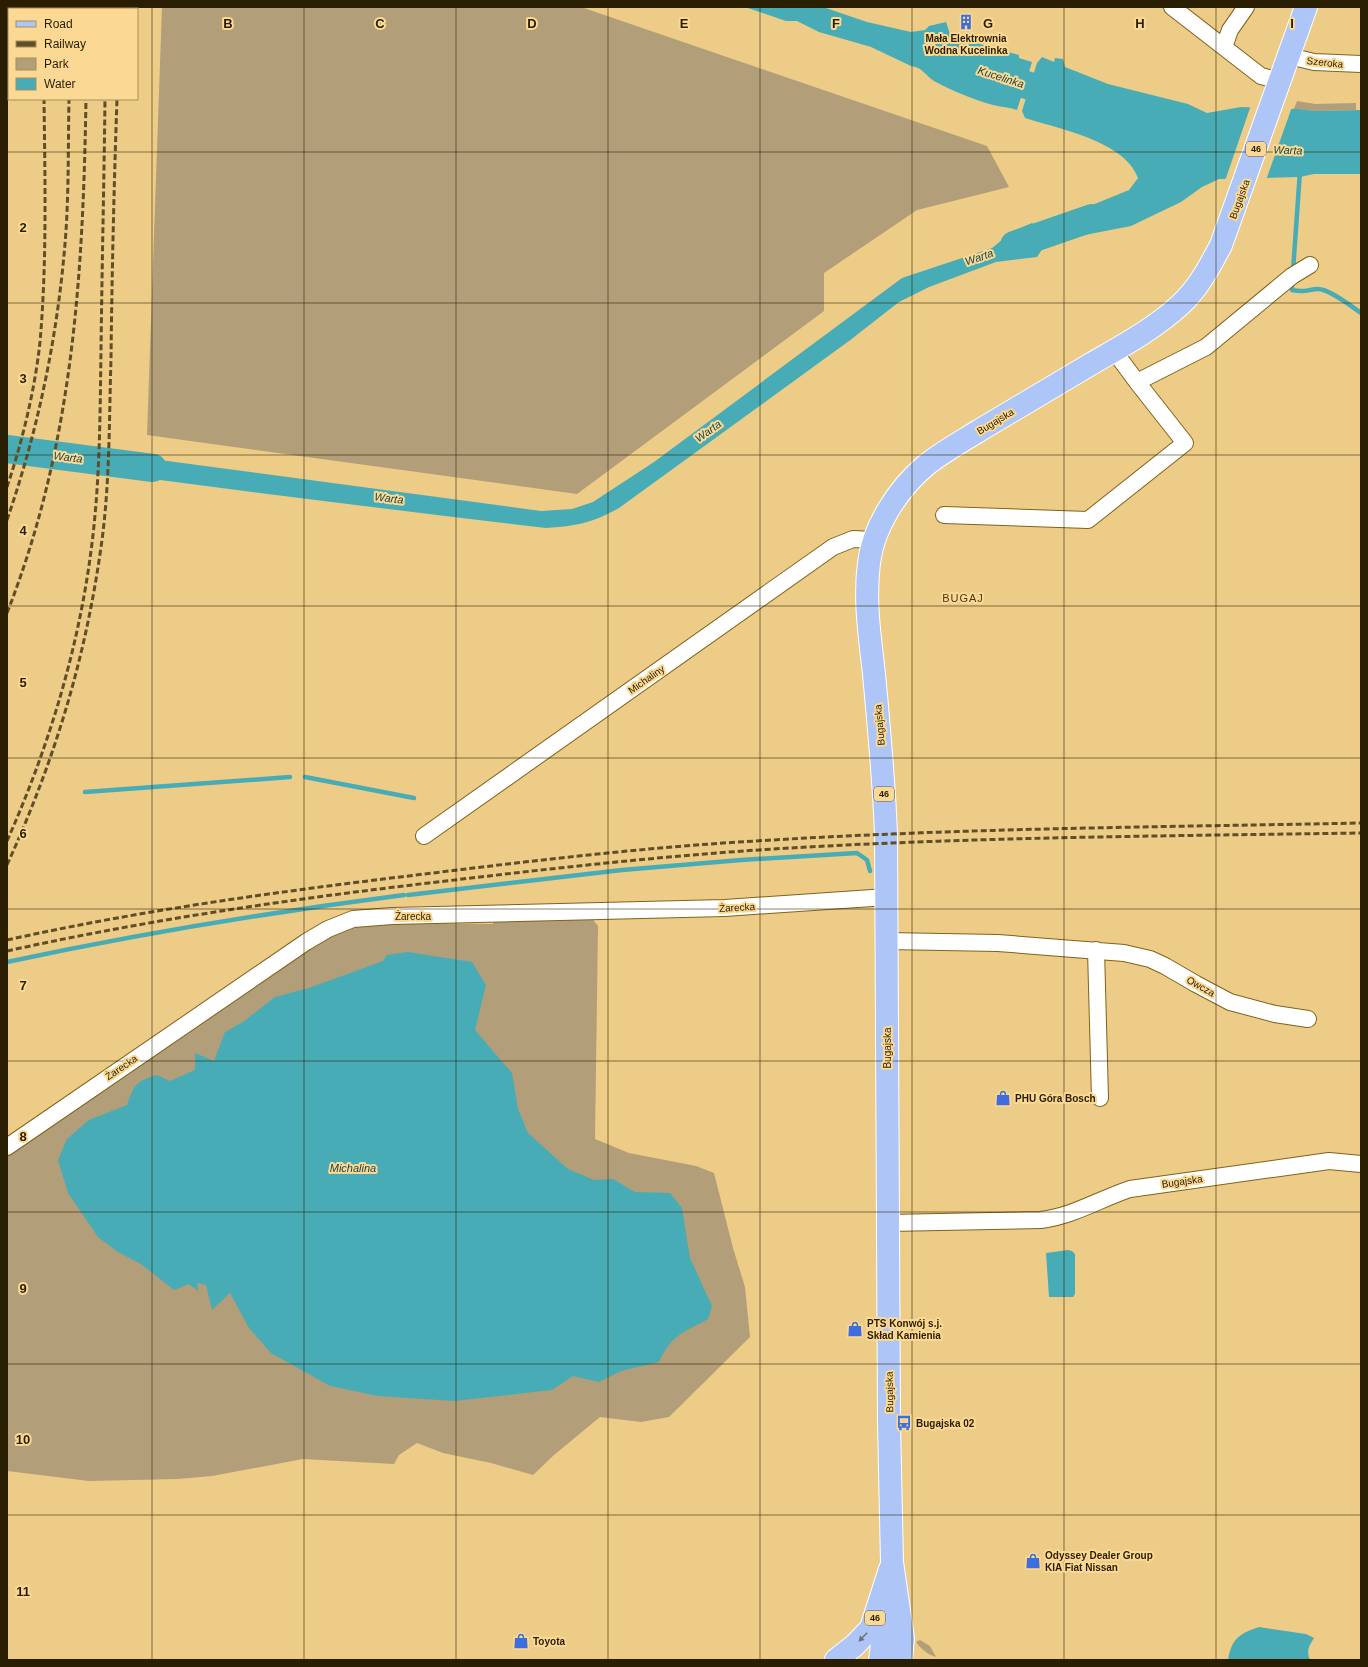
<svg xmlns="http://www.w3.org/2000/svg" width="1368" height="1667" font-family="Helvetica,sans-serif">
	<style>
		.green { fill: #b29e78 }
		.water { fill: #48acb6 }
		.pier { fill: #edcc88 }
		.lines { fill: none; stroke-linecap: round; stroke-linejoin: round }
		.stream { stroke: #48acb6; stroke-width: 4.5 }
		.river { stroke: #48acb6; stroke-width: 28 }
		.minor-casing { stroke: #81621b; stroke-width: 18 }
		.primary-casing { stroke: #fff; stroke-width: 24 }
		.minor { stroke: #fff; stroke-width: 16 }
		.primary { stroke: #adc5f7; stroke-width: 22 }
		.rail { stroke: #5f4e27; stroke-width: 3; stroke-dasharray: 6 3; stroke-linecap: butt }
		.oneway { fill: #6c727c }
		.grid { fill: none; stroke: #2a1e02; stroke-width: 1; stroke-opacity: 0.55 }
		.labels { text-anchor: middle; stroke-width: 4; stroke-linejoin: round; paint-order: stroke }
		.shield { fill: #fbd994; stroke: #69562e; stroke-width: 1 }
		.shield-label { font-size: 9px; font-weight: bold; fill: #2a1e02 }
		.poi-label { font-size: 10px; font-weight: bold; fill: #2a1e02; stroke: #fbd994; text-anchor: start }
		.street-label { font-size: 10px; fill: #2a1e02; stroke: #fbd994 }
		.water-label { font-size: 11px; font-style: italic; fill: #18454a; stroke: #fbd994 }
		.neighbourhood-label { font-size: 11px; letter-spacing: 1px; fill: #493814; stroke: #fbd994 }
		.grid-label { font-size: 13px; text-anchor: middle; font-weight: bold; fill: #2a1e02; stroke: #fbd994; stroke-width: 4; stroke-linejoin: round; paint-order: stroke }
	</style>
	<rect width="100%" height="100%" fill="#edcc88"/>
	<!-- green -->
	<path class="green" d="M162 7H581L987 146 1009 187 917 210 824 273V311L577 494 147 435Z
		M1297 101 1315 104 1356 103V110L1316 111 1294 109Z
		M587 912 598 926 595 1139 629 1153 696 1166 714 1173 733 1248 745 1287 750 1337 669 1417 641 1422 600 1417 554 1455 533 1475 491 1463 443 1453 417 1443 399 1455 394 1464 303 1459 212 1476 178 1479 89 1481 7 1471V1154L325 936 349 925 393 923 493 924V914Z
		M920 1640 930 1646 936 1657C927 1654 921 1649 916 1642Z"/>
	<!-- water -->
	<path class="water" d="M745 7H823L867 22 911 32 925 30 929 26 946 22 951 37 973 42 1019 55V58L1032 62 1017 110C1009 107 1001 107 993 105 972 99 953 91 934 81 926 76 922 67 911 66L871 47 819 32 797 21H786Z
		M1042 57 1054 62 1055 58 1063 59 1065 67 1108 84 1188 104 1207 113 1241 107 1298 109 1316 111 1361 110V174H1314L1300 177 1219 179 1202 187 1181 202 1131 226 1059 240 1053 221 1129 190 1138 178C1125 141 1059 129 1025 118L1022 111 1037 63Z
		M1032 223 1040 228 1047 224 1053 242 1045 245 1037 257 996 262 929 287 899 302 849 341 619 508C592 523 576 526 546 528 402 511 258 493 114 474L115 454 541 511 572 509 593 502 654 462 902 278 992 248 1013 231Z
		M16 439 10 461H7V440Z
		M48 444 51 446 47 463 34 462 38 445Z
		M63 446 93 450 92 471 59 467Z
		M408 952 472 962 486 985 475 1030 512 1073 518 1109 528 1133 568 1169 594 1180 613 1179 635 1192 670 1193 682 1208 690 1258 712 1306 708 1319C683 1333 672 1334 659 1362L621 1371 599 1382 573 1376 552 1390 454 1401 378 1396 330 1386 271 1353 249 1328 230 1293 212 1310 206 1285 197 1283 198 1291 189 1284 174 1290 141 1264 118 1252 98 1237 68 1193 58 1160 67 1139 89 1120 127 1105C134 1085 136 1081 157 1075L170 1081 195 1070V1053L214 1061 225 1032 243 1022 275 997 309 988 383 961 387 955Z
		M1068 1250 1072 1251 1075 1254V1294L1073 1297H1049L1046 1253Z
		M1259 1627 1306 1634 1314 1638C1309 1646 1306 1651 1310 1660H1228C1232 1638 1239 1634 1259 1627Z"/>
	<!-- pier -->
	<path class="pier" d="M1251 105 1292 107 1266 180 1225 181Z"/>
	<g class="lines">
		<!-- stream -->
		<path class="stream" d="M1293 271 1300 171
			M1292 281V290C1306 293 1305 290 1317 289 1328 288 1351 306 1361 313
			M305 777 414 798
			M85 792 290 777
			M408 895 622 870 741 860 857 853 867 860 870 871
			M7 962C138 934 271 912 404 895"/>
		<!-- river -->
		<path class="river" d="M987 72 1066 98
			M1014 245 1092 218
			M7 449 153 468"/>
		<!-- minor casing -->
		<g class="minor-casing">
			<path id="minor" d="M1172 7 1261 76 1281 81
				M1224 47 1230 30 1246 7
				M1289 56 1314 62 1361 64
				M1114 351 1137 382 1206 347 1292 276 1310 265
				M944 515 1088 520 1185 443 1137 382
				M424 836 833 547 853 539 874 540
				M887 941 998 943 1124 953 1150 959 1165 966 1196 984 1230 1002 1275 1014 1308 1019
				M1096 950 1100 1098
				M7 1147 306 942 328 929 353 919 392 916 725 908 887 897
				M888 1223 1041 1220C1073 1216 1100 1199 1130 1189L1329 1161 1361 1164"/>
		</g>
		<!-- primary casing -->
		<g class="primary-casing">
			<path id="primary" d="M836 1660 855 1645 871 1628 890 1569
				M880 1660 887 1607
				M901 1660 903 1638 892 1562 889 1423 886 834C884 780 879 727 874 674 870 638 864 600 869 563 873 527 898 489 925 466 942 452 961 442 980 430 1017 408 1054 386 1091 364 1122 346 1154 329 1180 305 1198 289 1210 266 1221 245L1306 7"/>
		</g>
		<!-- minor -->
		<use href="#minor" class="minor"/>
		<!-- primary -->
		<use href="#primary" class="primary"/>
		<!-- rail -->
		<path class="rail" d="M44 7V9
			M71 9V7
			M88 9V7
			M107 9V7
			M121 9V7
			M7 487C22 443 35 389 40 342 47 262 45 180 44 99
			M7 520C38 430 57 339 65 244 69 196 68 147 69 99
			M7 613C73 445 83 277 86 99
			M7 841C48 749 78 651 91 551 100 484 100 417 101 350 102 266 104 183 105 99
			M7 865C53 764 84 664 100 554 110 490 109 423 111 358 112 272 114 185 117 99
			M7 940C147 909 290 890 433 873 546 859 659 846 773 840 969 828 1165 827 1361 823
			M7 951C152 919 298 898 446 881 555 868 663 856 773 849 969 837 1165 836 1361 833"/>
	</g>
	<!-- one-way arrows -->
	<defs><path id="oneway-solid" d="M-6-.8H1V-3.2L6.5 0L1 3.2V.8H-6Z"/></defs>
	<use class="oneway" href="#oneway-solid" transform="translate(863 1637) rotate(134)"/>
	<!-- grid -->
	<path class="grid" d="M152 7V1660M304 7V1660M456 7V1660M608 7V1660M760 7V1660M912 7V1660M1064 7V1660M1216 7V1660M7 152H1361M7 303H1361M7 455H1361M7 606H1361M7 758H1361M7 909H1361M7 1061H1361M7 1212H1361M7 1364H1361M7 1515H1361"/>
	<!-- icons -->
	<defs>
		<g id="building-bare" transform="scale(1.2)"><path d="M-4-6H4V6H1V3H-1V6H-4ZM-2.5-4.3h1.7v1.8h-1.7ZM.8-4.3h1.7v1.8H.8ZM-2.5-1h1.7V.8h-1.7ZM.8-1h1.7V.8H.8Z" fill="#3e6ede" stroke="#fbd994" stroke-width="2.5" paint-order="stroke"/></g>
		<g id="shop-bare" transform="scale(1.2)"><path d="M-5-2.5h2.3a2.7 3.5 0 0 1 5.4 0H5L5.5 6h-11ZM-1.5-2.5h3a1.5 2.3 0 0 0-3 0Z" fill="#3e6ede" stroke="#fbd994" stroke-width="2.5" paint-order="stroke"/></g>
		<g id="bus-bare" transform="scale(1.2)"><path d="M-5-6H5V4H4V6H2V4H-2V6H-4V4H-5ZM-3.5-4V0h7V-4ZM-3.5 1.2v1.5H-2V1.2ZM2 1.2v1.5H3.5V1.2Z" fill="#3e6ede" stroke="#fbd994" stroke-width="2.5" paint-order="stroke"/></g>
	</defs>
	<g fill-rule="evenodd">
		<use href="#building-bare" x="966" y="22"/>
		<use href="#shop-bare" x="1003" y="1098"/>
		<use href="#shop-bare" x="855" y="1329"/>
		<use href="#bus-bare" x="904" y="1423"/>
		<use href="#shop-bare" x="1033" y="1561"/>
		<use href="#shop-bare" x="521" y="1641"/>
	</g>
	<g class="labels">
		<!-- shield labels -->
		<g class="shield">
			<rect x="1246" y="142" width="20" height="14" rx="3"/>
			<rect x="874" y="787" width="20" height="14" rx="3"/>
			<rect x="865" y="1611" width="20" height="14" rx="3"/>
		</g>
		<g class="shield-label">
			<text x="1256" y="152">46</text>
			<text x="884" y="797">46</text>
			<text x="875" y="1621">46</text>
		</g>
		<!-- poi labels -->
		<g class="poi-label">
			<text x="966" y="42" text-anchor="middle">Mała Elektrownia<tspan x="966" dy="12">Wodna Kucelinka</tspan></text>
			<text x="1015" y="1102">PHU Góra Bosch</text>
			<text x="867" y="1327">PTS Konwój s.j.<tspan x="867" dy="12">Skład Kamienia</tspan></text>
			<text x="916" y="1427">Bugajska 02</text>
			<text x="1045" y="1559">Odyssey Dealer Group<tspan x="1045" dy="12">KIA Fiat Nissan</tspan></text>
			<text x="533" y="1645">Toyota</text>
		</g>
		<!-- street labels -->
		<g class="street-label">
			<text transform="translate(1325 62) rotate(6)" y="4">Szeroka</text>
			<text transform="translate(1239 199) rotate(-70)" y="4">Bugajska</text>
			<text transform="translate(995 421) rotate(-31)" y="4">Bugajska</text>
			<text transform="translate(646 679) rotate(-35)" y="4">Michaliny</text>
			<text transform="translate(879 725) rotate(-95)" y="4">Bugajska</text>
			<text transform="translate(737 907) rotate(-3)" y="4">Żarecka</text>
			<text x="413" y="920">Żarecka</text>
			<text transform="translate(1201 986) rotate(29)" y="4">Owcza</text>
			<text transform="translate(887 1048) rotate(-90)" y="4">Bugajska</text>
			<text transform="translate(121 1067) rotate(-34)" y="4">Żarecka</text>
			<text transform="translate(1182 1181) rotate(-8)" y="4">Bugajska</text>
			<text transform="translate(889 1392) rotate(-91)" y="4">Bugajska</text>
		</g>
		<!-- water labels -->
		<g class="water-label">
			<text transform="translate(1001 77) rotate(18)" y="4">Kucelinka</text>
			<text transform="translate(1288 150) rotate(2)" y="4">Warta</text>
			<text transform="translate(979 257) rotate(-19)" y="4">Warta</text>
			<text transform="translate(708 431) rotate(-36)" y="4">Warta</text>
			<text transform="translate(68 457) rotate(7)" y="4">Warta</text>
			<text transform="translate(389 498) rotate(7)" y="4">Warta</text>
			<text x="353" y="1172">Michalina</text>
		</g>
		<!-- neighbourhood labels -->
		<g class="neighbourhood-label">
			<text x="963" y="602">BUGAJ</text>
		</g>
	</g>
	<g class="grid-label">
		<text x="228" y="28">B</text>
		<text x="380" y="28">C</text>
		<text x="532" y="28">D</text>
		<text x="684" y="28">E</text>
		<text x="836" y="28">F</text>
		<text x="988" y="28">G</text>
		<text x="1140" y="28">H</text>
		<text x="1292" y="28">I</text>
		<text x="23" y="232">2</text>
		<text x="23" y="383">3</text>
		<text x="23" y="535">4</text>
		<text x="23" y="687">5</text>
		<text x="23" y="838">6</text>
		<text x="23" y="990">7</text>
		<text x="23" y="1141">8</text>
		<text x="23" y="1293">9</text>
		<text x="23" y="1444">10</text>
		<text x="23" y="1596">11</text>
	</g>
	<!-- border -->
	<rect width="1368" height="1667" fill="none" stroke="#2a1e02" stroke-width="16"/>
	<!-- legend -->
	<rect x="8" y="8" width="130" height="92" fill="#fbd994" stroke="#a78e5a"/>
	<rect x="16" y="21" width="20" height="6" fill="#adc5f7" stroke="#a78e5a"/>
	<text x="44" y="28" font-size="12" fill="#2a1e02">Road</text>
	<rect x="16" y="41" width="20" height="6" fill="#5f4e27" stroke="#a78e5a"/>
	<text x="44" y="48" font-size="12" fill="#2a1e02">Railway</text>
	<rect x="16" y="58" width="20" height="12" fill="#b29e78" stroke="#a78e5a"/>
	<text x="44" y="68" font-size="12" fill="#2a1e02">Park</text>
	<rect x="16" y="78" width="20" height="12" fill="#48acb6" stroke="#a78e5a"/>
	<text x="44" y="88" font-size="12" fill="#2a1e02">Water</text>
</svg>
